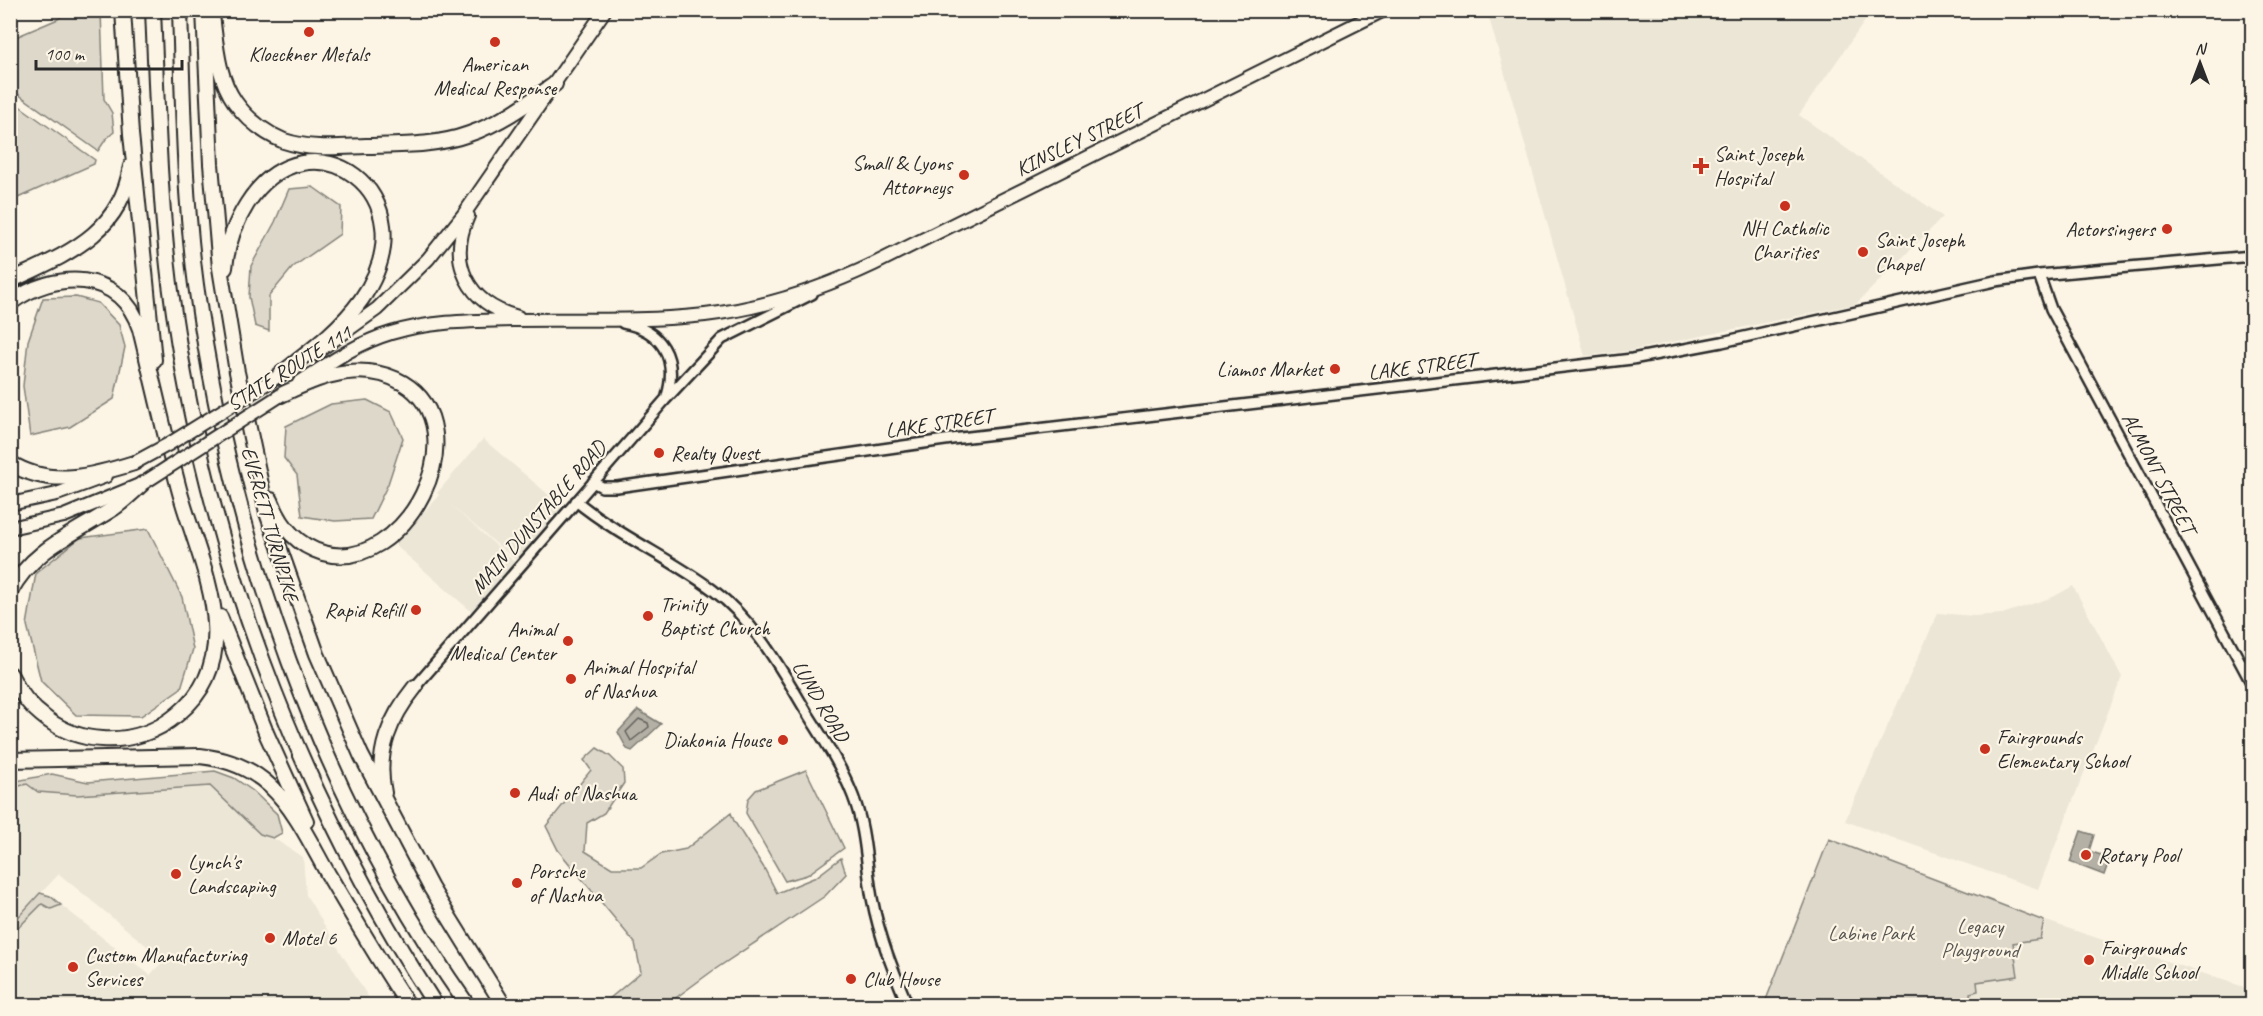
<svg xmlns="http://www.w3.org/2000/svg" width="2263" height="1016" font-family="Caveat,sans-serif">
	<style>
		.built { fill: #ece6d7 }
		.green { fill: #ded8ca; stroke: #84827a; stroke-width: 1.5 }
		.water { fill: #b4b0a5; stroke: #7d7b74; stroke-width: 1.5 }
		.lines { fill: none; stroke-linecap: round; stroke-linejoin: round }
		.shore { stroke: #62605c; stroke-width: 1.5 }
		.tertiary-casing { stroke: #2b2b2b; stroke-width: 14 }
		.primary-casing { stroke: #2b2b2b; stroke-width: 16 }
		.motorway-casing { stroke: #2b2b2b; stroke-width: 18 }
		.tertiary { stroke: #fcf5e5; stroke-width: 9 }
		.primary { stroke: #fcf5e5; stroke-width: 12 }
		.motorway { stroke: #fcf5e5; stroke-width: 14 }
		.primary-bridge-casing { stroke: #2b2b2b; stroke-width: 16; stroke-linecap: butt }
		.primary-bridge { stroke: #fcf5e5; stroke-width: 12 }
		.poi-dot { fill: #c8321e; stroke: #fcf5e5; stroke-width: 2 }
		.labels { text-anchor: middle; stroke-width: 4.5; stroke-linejoin: round; paint-order: stroke }
		.poi-label { font-size: 21px; fill: #2b2b2b; stroke: #fcf5e5; text-anchor: start }
		.street-label { font-size: 21px; fill: #2b2b2b; stroke: #fcf5e5 }
		.park-label { font-size: 21px; fill: #585653; stroke: #fcf5e5 }
	</style>
	<rect width="100%" height="100%" fill="#fcf5e5"/>
	<filter id="ink" filterUnits="userSpaceOnUse"><feTurbulence type="fractalNoise" baseFrequency=".0167" numOctaves="2"/><feDisplacementMap in="SourceGraphic" scale="12" xChannelSelector="R" yChannelSelector="G"/><feConvolveMatrix kernelMatrix="1 2 1 2 8 2 1 2 1" color-interpolation-filters="sRGB"/></filter>
	<g filter="url(#ink)">
		<!-- built -->
		<path class="built" d="M1487 11H1872L1799 115 1943 217 1856 304 1629 351 1585 356Z
			M483 439 563 507 517 561 449 504 515 562 472 612 395 545 439 495 437 493Z
			M2073 586 2122 677 2038 889 1845 821 1938 613 1974 616 2002 614 2053 597Z
			M27 784 77 795 210 786 260 834 273 838 303 857 306 895 373 1005H11V935L42 904 51 909 61 905 150 975 164 960 59 874 11 925V788Z
			M2046 921 2250 989 2252 1005 1972 1006 1970 993 1978 991 1977 982 2012 943 2041 940Z"/>
		<!-- green -->
		<path class="green" d="M68 11H101L104 99 112 113 114 132 106 139 98 151 11 89V39L58 19Z
			M11 100 95 160 94 164 11 201Z
			M313 187 341 207 340 234 293 267 269 296V331L255 326 249 297 251 266 275 222 289 189Z
			M76 297 98 303 119 325 125 347 114 399 70 427 30 436 23 386 28 341 43 298Z
			M367 400 391 412 403 438 388 484 371 519 335 521 302 516 297 475 284 458 286 426 331 404Z
			M148 529 182 597 193 649 181 688 141 716 76 715 41 681 27 625 36 573 80 538Z
			M597 748 610 756 623 769 624 783 604 813 587 823 585 851 612 868H641L661 854 686 849 731 813 734 821 764 868 777 893 816 877 841 858 846 874 825 896 711 972 666 1005H602L641 972 635 943 558 850 546 826 591 770 584 760Z
			M806 770 844 848 807 875 785 881 746 813 748 799 756 790Z
			M215 771 234 778 253 791 277 814 282 833 273 838 260 834 210 786 77 795 38 792 27 784 11 788V782L52 774 88 782Z
			M1829 839 2044 921 2040 939 2013 943 2018 976 1977 982 1978 991 1970 993 1972 1005H1764Z
			M40 893 50 896 61 905 51 909 42 904 11 935V925Z"/>
		<!-- water -->
		<path class="water" d="M638 710 661 724 632 751 627 749 618 732Z
			M2081 831 2094 835 2089 851 2110 858 2104 875 2070 862Z"/>
		<g class="lines">
			<!-- shore -->
			<path class="shore" d="M639 719 648 723 649 727 631 741 626 732Z"/>
			<!-- tertiary casing -->
			<g class="tertiary-casing">
				<path id="tertiary" d="M2039 275 2051 309 2252 684
					M623 323C662 330 678 358 667 396
					M593 482 602 487H617L952 439 1632 359 1722 342 1995 281 2039 275 2252 256
					M576 501C619 536 670 558 713 590 756 622 782 671 809 716 825 741 842 768 853 796 866 829 866 864 872 898 879 936 893 970 908 1006
					M415 687 665 400 722 339 812 294"/>
			</g>
			<!-- primary casing -->
			<g class="primary-casing">
				<path id="primary" d="M468 216C447 263 468 304 518 317
					M314 354 377 309 428 259 464 214 605 10
					M299 383C329 363 357 343 391 333 431 321 472 321 513 320 577 319 642 322 705 315 765 308 819 290 874 264L1384 10
					M10 504 57 494 106 476
					M10 528 64 516 137 486"/>
			</g>
			<!-- motorway casing -->
			<g class="motorway-casing">
				<path id="motorway" d="M123 10 131 134 154 360
					M153 10C157 102 159 193 170 284 203 542 295 788 436 1006
					M180 10C183 102 184 194 196 285 231 539 319 795 468 1006
					M204 10 211 164 220 268 237 372 267 513 317 654 361 755 431 888 504 1006
					M212 15C216 45 217 76 235 102 247 119 265 133 284 141 311 150 338 147 366 146 401 145 436 146 469 134 501 123 528 103 555 84
					M225 268C227 246 235 223 247 204 309 107 435 194 361 300 339 331 306 354 277 377
					M10 281C66 254 120 235 131 166
					M10 303C55 270 120 269 140 329 153 382 165 436 179 489 198 561 251 654 178 714 157 732 130 741 102 739 61 737 27 710 10 674
					M10 463C50 488 93 476 134 463
					M271 500C280 525 296 545 323 553 404 576 481 430 403 383 381 370 355 369 332 375 314 379 298 387 281 395
					M10 592C32 549 76 533 114 508 124 501 133 492 142 484
					M220 617 267 735 306 821
					M10 760 200 756C227 759 251 768 270 786 295 809 311 844 328 874 354 918 380 963 409 1006
					M384 793C375 752 390 718 415 687"/>
			</g>
			<!-- tertiary -->
			<use href="#tertiary" class="tertiary"/>
			<!-- primary -->
			<use href="#primary" class="primary"/>
			<!-- motorway -->
			<use href="#motorway" class="motorway"/>
			<!-- primary-bridge casing -->
			<g class="primary-bridge-casing">
				<path id="primary-bridge" d="M134 463 169 444 277 377
					M142 484 281 395"/>
			</g>
			<!-- primary-bridge -->
			<use href="#primary-bridge" class="primary-bridge"/>
		</g>
	</g>
	<!-- markers -->
	<g class="poi-dot">
		<circle cx="309" cy="32" r="6"/>
		<circle cx="495" cy="42" r="6"/>
		<path d="M1698 157h6v6h6v6h-6v6h-6v-6h-6v-6h6z"/>
		<circle cx="964" cy="175" r="6"/>
		<circle cx="1785" cy="206" r="6"/>
		<circle cx="2167" cy="229" r="6"/>
		<circle cx="1863" cy="252" r="6"/>
		<circle cx="1335" cy="369" r="6"/>
		<circle cx="659" cy="453" r="6"/>
		<circle cx="416" cy="610" r="6"/>
		<circle cx="648" cy="616" r="6"/>
		<circle cx="568" cy="641" r="6"/>
		<circle cx="571" cy="679" r="6"/>
		<circle cx="783" cy="740" r="6"/>
		<circle cx="1985" cy="749" r="6"/>
		<circle cx="515" cy="793" r="6"/>
		<circle cx="2086" cy="855" r="6"/>
		<circle cx="176" cy="874" r="6"/>
		<circle cx="517" cy="883" r="6"/>
		<circle cx="270" cy="938" r="6"/>
		<circle cx="2089" cy="960" r="6"/>
		<circle cx="73" cy="967" r="6"/>
		<circle cx="851" cy="979" r="6"/>
	</g>
	<g class="labels">
		<!-- poi labels -->
		<g class="poi-label">
			<text x="309" y="61" text-anchor="middle">Kloeckner Metals</text>
			<text x="495" y="71" text-anchor="middle">American<tspan x="495" dy="24">Medical Response</tspan></text>
			<text x="1714" y="161">Saint Joseph<tspan x="1714" dy="24">Hospital</tspan></text>
			<text x="952" y="170" text-anchor="end">Small &amp; Lyons<tspan x="952" dy="24">Attorneys</tspan></text>
			<text x="1785" y="235" text-anchor="middle">NH Catholic<tspan x="1785" dy="24">Charities</tspan></text>
			<text x="2155" y="236" text-anchor="end">Actorsingers</text>
			<text x="1875" y="247">Saint Joseph<tspan x="1875" dy="24">Chapel</tspan></text>
			<text x="1323" y="376" text-anchor="end">Liamos Market</text>
			<text x="671" y="460">Realty Quest</text>
			<text x="660" y="611">Trinity<tspan x="660" dy="24">Baptist Church</tspan></text>
			<text x="404" y="617" text-anchor="end">Rapid Refill</text>
			<text x="556" y="636" text-anchor="end">Animal<tspan x="556" dy="24">Medical Center</tspan></text>
			<text x="583" y="674">Animal Hospital<tspan x="583" dy="24">of Nashua</tspan></text>
			<text x="1997" y="744">Fairgrounds<tspan x="1997" dy="24">Elementary School</tspan></text>
			<text x="771" y="747" text-anchor="end">Diakonia House</text>
			<text x="527" y="800">Audi of Nashua</text>
			<text x="2098" y="862">Rotary Pool</text>
			<text x="188" y="869">Lynch's<tspan x="188" dy="24">Landscaping</tspan></text>
			<text x="529" y="878">Porsche<tspan x="529" dy="24">of Nashua</tspan></text>
			<text x="282" y="945">Motel 6</text>
			<text x="2101" y="955">Fairgrounds<tspan x="2101" dy="24">Middle School</tspan></text>
			<text x="85" y="962">Custom Manufacturing<tspan x="85" dy="24">Services</tspan></text>
			<text x="863" y="986">Club House</text>
		</g>
		<!-- street labels -->
		<g class="street-label">
			<text transform="translate(1079 140) rotate(-26)" y="7">KINSLEY STREET</text>
			<text transform="translate(1422 366) rotate(-7)" y="7">LAKE STREET</text>
			<text transform="translate(289 368) rotate(-32)" y="7">STATE ROUTE 111</text>
			<text transform="translate(939 423) rotate(-8)" y="7">LAKE STREET</text>
			<text transform="translate(2159 473) rotate(62)" y="7">ALMONT STREET</text>
			<text transform="translate(538 517) rotate(-49)" y="7">MAIN DUNSTABLE ROAD</text>
			<text transform="translate(270 524) rotate(74)" y="7">EVERETT TURNPIKE</text>
			<text transform="translate(821 701) rotate(59)" y="7">LUND ROAD</text>
		</g>
		<!-- park labels -->
		<g class="park-label">
			<text x="1980" y="933">Legacy<tspan x="1980" dy="24">Playground</tspan></text>
			<text x="1871" y="940">Labine Park</text>
		</g>
	</g>
	<!-- margin -->
	<rect width="2263" height="1016" fill="none" stroke="#fcf5e5" stroke-width="36"/>
	<rect x="18" y="18" width="2227" height="980" fill="none" stroke="#2b2b2b" stroke-width="2" filter="url(#ink)"/>
	<!-- north arrow -->
	<g transform="translate(2200 63)" stroke="#fcf5e5" stroke-width="4.5" paint-order="stroke">
	<path d="M0-4.5L10 22L0 15L-10 22Z" fill="#2b2b2b"/>
	<text y="-9" font-size="16" font-weight="bold" text-anchor="middle" fill="#2b2b2b">N</text>
	</g>
	<!-- scale -->
	<path d="M36 60v9h146v-9" fill="none" stroke="#2b2b2b" stroke-width="3"/>
	<text x="45" y="60" font-size="18" fill="#2b2b2b" stroke="#fcf5e5" stroke-width="4.5" paint-order="stroke">100 m</text>
</svg>
